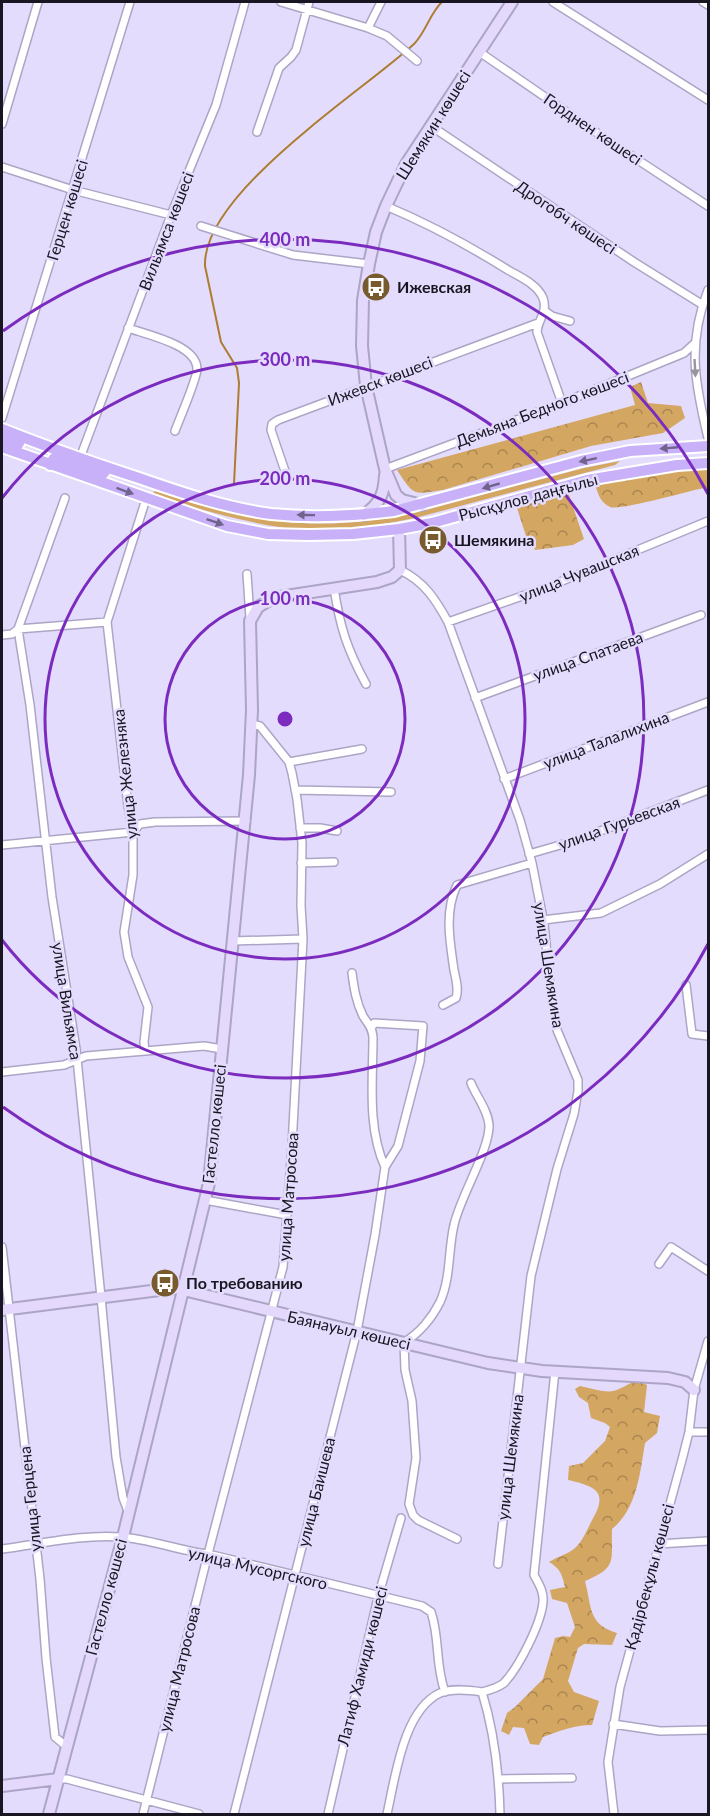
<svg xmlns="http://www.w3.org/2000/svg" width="710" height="1816" font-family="Lato,sans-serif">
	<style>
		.grass { fill: #d3a662 }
		.forest { fill: url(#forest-crowns) }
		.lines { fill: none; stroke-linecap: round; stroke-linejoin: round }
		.stream { stroke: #ac7d30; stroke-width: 2 }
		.street-casing { stroke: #ada5c5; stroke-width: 10 }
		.secondary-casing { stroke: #ada5c5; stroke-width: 14 }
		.primary-casing { stroke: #fff; stroke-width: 14 }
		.street { stroke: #fff; stroke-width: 7 }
		.secondary { stroke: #e4d8fc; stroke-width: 10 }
		.primary { stroke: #c8b1f8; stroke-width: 10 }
		.oneway { fill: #98969c }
		.oneway2 { fill: #70648d }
		.ring { fill: none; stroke: #7b2cbf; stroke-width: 3 }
		.labels { text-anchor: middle; stroke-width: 5; stroke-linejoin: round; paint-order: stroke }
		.street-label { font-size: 16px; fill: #191622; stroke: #e4dcfd }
		.poi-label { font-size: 16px; font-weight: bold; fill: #191622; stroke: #e4dcfd; text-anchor: start }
		.centre { fill: #7b2cbf; stroke: #e4dcfd; stroke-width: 3 }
		.ring-label { font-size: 18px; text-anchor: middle; font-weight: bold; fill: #7b2cbf; stroke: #e4dcfd; stroke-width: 5; stroke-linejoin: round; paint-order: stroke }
	</style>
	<defs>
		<pattern id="forest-crowns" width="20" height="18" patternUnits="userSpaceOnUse" patternTransform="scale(1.5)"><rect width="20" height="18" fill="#d3a662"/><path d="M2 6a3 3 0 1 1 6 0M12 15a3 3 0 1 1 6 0" fill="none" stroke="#aa8650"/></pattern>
	</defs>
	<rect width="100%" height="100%" fill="#e4dcfd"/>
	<!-- grass -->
	<path class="grass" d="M620 461 615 465 415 518C374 527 321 534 279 527 235 520 193 507 150 495L155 491C196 503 238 516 280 521 325 527 370 522 414 513L584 468Z"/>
	<!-- forest -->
	<path class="forest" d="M641 382 648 403 681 406 685 418 663 433 591 446 443 490C413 495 414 496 397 470L635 405 630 387Z
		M708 467V489L704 488C688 491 620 511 610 507 600 502 598 494 595 484L655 472Z
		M568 492 584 539 573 545 535 550 526 536 516 505Z
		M637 1380 647 1385 644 1412 660 1416 657 1433 645 1443C640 1473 637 1509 612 1529 611 1561 618 1567 585 1581 592 1608 588 1624 617 1633L612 1645 584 1644 578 1648 568 1681 574 1692 599 1701 592 1725C574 1725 560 1731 543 1737L539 1745 530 1744 524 1728 513 1727 509 1735 501 1731 507 1713 515 1707 543 1679 555 1638 563 1636 570 1637 575 1627 567 1603 552 1599 550 1590 565 1587C562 1575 561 1569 549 1562 558 1556 570 1554 577 1546 583 1540 587 1530 591 1522 608 1493 599 1487 568 1480L569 1466 583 1463 605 1441 610 1427 605 1423 591 1418 588 1403 579 1397 575 1389 580 1386C591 1388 609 1395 619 1389 626 1386 630 1383 637 1380Z"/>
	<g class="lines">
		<!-- stream -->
		<path class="stream" d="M234 484 239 383 237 368 221 342 205 266C202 193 363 91 414 44 426 32 430 13 442 2"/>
		<!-- street casing -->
		<g class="street-casing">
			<path id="street" d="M281 2 368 28 387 36 417 61
				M553 2 708 100
				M703 2 708 5
				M368 28 381 2
				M478 51 609 141 708 206
				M2 124 38 2
				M431 126 634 262 703 305
				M257 132 279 68 291 57 296 50 309 2
				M2 167 73 190 171 215
				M386 206C429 224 468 245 508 270 520 277 537 284 543 298 548 312 538 319 537 332L562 403
				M201 226 293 255 369 264
				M708 290C687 344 695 384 708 438
				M545 311 552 316 570 321
				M128 328C148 335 197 345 197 369 197 379 179 420 175 431
				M2 418 130 2
				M80 458 171 215 216 105 245 2
				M385 469 562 403 684 353 695 343
				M286 474 271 430 272 424 278 420 538 323
				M65 498 18 629 30 705 52 897 76 1049 101 1297 116 1457 123 1498 128 1511
				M400 570C424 581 436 600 448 622L520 820 532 863 544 924 550 984 557 1030 578 1080V1091L574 1114 557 1169 531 1276 498 1564
				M247 574 250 618
				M334 588C340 627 347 649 366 684
				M448 622 545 588 708 521
				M2 635 12 634 18 629 107 622
				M475 698 701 615
				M289 762 362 749
				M504 779 708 702
				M295 790 391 792
				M300 828H320L337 831
				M2 845 133 832 140 824 155 822 246 821
				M529 854 574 841 708 790
				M301 863 334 862
				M543 920 601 913 660 884 708 854
				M232 941 303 939
				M352 973C354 988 356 1002 363 1016 368 1024 372 1027 373 1037 373 1079 367 1128 385 1167
				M686 985 692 1034 708 1036
				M443 1005 456 998C459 989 456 980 454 970 450 942 444 912 457 885L532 863
				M145 1051 144 1042 148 1007 128 957 124 932 133 875V832L128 806 107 622 146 499
				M2 1072 64 1065 86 1056 204 1046 222 1049
				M205 1200 287 1215
				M2 1247 40 1579 46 1658 55 1737 66 1746
				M659 1264 671 1247 708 1271
				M689 1432H708
				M457 1539 418 1520 413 1515 409 1504 416 1458 412 1401 405 1370 404 1342C419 1334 432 1318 440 1302 451 1278 448 1250 454 1225 460 1197 490 1149 489 1125 488 1110 476 1096 471 1083
				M658 1544 708 1541
				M2 1549C41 1544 82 1534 121 1537 150 1539 179 1551 208 1554L422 1606 431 1612C440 1638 435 1665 445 1692
				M613 1724 660 1731 708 1730
				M58 1779H67L199 1814
				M498 1779 572 1778
				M143 1814 208 1554 283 1267 292 1146 303 939 301 906 302 843 297 799 292 773 289 762 260 726 251 724
				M234 1814 357 1331 375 1235 385 1167 398 1146 420 1061 423 1026 374 1023 372 1027
				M328 1814 378 1597 401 1518
				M387 1814C395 1779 403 1710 440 1693 453 1688 469 1690 482 1692
				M500 1814C499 1773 494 1731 482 1692 490 1690 498 1688 504 1683 519 1667 541 1624 543 1602 544 1592 539 1584 534 1575L555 1371
				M614 1814 608 1762 620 1687 683 1456 689 1432 694 1390 708 1341"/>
		</g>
		<!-- secondary casing -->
		<g class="secondary-casing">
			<path id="secondary" d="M422 505 402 500 396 495 385 469 366 386 362 346 363 300 369 264 376 232 386 206 406 164 512 2
				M364 515C380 503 384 495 385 475
				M2 1310 175 1288 488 1363 542 1371 668 1378 685 1382 694 1390
				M2 1786 58 1779
				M49 1814 123 1537 209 1183 249 775 252 710 250 621 258 607 273 598 377 582 392 577 400 570 399 529"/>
		</g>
		<!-- primary casing -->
		<g class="primary-casing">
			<path id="primary" d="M2 429C47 447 93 463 139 478 182 493 226 508 271 514 311 518 354 516 394 511L581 461 630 451 708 446
				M2 440 18 445 22 437
				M2 447 227 526 268 534 309 535 353 534 399 529 432 523 587 480 677 465 708 463
				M50 465 54 458 100 475 103 474 108 468"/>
		</g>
		<!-- street -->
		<use href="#street" class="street"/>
		<!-- secondary -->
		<use href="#secondary" class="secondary"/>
		<!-- primary -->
		<use href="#primary" class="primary"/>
	</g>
	<!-- one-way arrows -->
	<defs><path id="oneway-solid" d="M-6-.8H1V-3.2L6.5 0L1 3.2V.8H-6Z" transform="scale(1.5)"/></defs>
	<use class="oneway" href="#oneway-solid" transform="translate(695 368) rotate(87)"/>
	<g class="oneway2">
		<use href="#oneway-solid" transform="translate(669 448) rotate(175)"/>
		<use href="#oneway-solid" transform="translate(588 460) rotate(168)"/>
		<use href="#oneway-solid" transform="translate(491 486) rotate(164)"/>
		<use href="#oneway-solid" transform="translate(125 491) rotate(20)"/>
		<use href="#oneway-solid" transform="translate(306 515) rotate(-179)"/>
		<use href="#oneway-solid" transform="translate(215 522) rotate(19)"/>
	</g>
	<!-- distance rings -->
	<g class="ring">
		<circle cx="285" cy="719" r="120"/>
		<circle cx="285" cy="719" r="240"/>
		<path d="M2 498A359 359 0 1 1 2 940"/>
		<path d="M708 944A479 479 0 0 1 3 1107M3 331A479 479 0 0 1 708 494"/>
	</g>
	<!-- icons -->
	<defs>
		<g id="bus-disc" transform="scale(1.5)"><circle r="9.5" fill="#775a2e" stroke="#e4dcfd"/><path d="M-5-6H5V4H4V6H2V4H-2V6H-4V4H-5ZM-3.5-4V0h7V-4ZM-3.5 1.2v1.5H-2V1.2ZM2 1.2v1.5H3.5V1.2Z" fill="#fff"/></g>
	</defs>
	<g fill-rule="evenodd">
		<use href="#bus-disc" x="376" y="287"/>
		<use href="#bus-disc" x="433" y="540"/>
		<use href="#bus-disc" x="165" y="1283"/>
	</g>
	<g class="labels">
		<!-- street labels -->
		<g class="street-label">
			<text transform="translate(433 125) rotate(-58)" y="6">Шемякин көшесі</text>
			<text transform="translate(593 129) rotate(34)" y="6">Горднен көшесі</text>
			<text transform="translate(67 210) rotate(-73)" y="6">Герцен көшесі</text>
			<text transform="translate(566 217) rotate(34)" y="6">Дрогобч көшесі</text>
			<text transform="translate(166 231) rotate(-69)" y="6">Вильямса көшесі</text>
			<text transform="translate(380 381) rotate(-21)" y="6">Ижевск көшесі</text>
			<text transform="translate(542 409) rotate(-21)" y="6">Демьяна Бедного көшесі</text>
			<text transform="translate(528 497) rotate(-15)" y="6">Рысқұлов даңғылы</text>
			<text transform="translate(579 573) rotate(-22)" y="6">улица Чувашская</text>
			<text transform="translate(588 656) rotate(-20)" y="6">улица Спатаева</text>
			<text transform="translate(606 740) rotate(-21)" y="6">улица Талалихина</text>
			<text transform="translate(125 774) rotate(-96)" y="6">улица Железняка</text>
			<text transform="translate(619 823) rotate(-20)" y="6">улица Гурьевская</text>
			<text transform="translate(549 965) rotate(81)" y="6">улица Шемякина</text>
			<text transform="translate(67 1001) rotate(81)" y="6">улица Вильямса</text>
			<text transform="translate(214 1124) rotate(-84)" y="6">Гастелло көшесі</text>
			<text transform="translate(288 1197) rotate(-86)" y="6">улица Матросова</text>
			<text transform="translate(349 1330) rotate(13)" y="6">Баянауыл көшесі</text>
			<text transform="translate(510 1457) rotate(-83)" y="6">улица Шемякина</text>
			<text transform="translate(316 1492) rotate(-76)" y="6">улица Баишева</text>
			<text transform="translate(30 1499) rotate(-96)" y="6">улица Герцена</text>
			<text transform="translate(258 1568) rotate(13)" y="6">улица Мусоргского</text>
			<text transform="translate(649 1577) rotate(-75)" y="6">Қадірбекұлы көшесі</text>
			<text transform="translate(106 1597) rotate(-75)" y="6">Гастелло көшесі</text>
			<text transform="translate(362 1666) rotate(-76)" y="6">Латиф Хамиди көшесі</text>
			<text transform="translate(179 1669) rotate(-76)" y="6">улица Матросова</text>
		</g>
		<!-- poi labels -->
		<g class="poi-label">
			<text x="397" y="293">Ижевская</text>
			<text x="454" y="546">Шемякина</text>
			<text x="186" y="1289">По требованию</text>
		</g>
	</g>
	<circle cx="285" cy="719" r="9" class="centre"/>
	<g class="ring-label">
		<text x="285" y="246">400 m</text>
		<text x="285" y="366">300 m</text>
		<text x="285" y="485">200 m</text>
		<text x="285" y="605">100 m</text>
	</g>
	<!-- border -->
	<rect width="710" height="1816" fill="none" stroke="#191622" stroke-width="6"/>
</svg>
